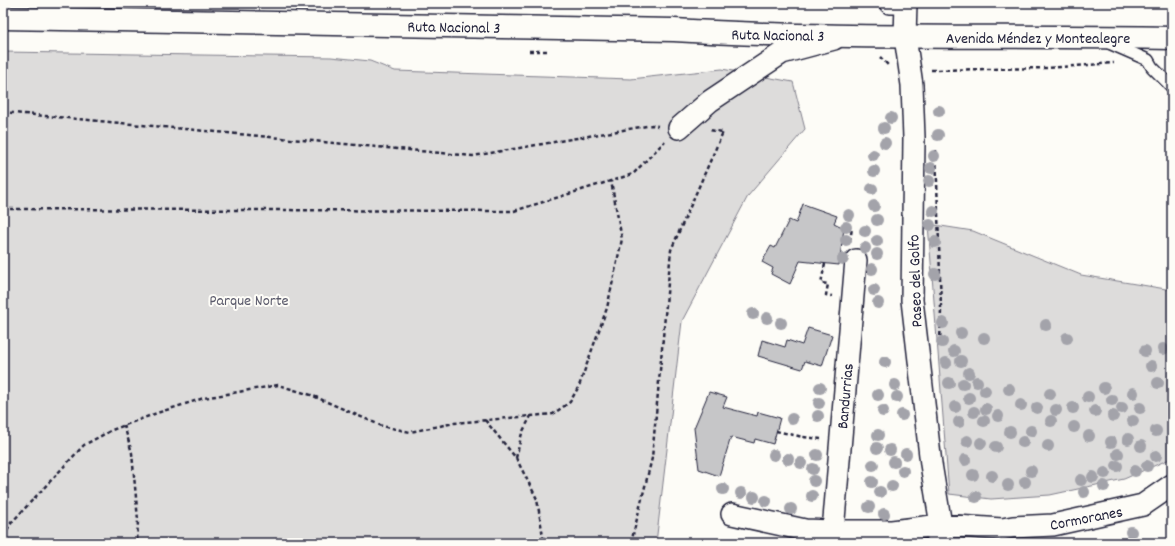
<svg xmlns="http://www.w3.org/2000/svg" width="1175" height="546" font-family="Dekko,sans-serif">
	<style>
		.green { fill: #dddcdb; stroke: #807f8b }
		.building { fill: #c6c6c8; stroke: #22223b }
		.lines { fill: none; stroke-linecap: round; stroke-linejoin: round }
		.lane-casing { stroke: #22223b; stroke-width: 14 }
		.street-casing { stroke: #22223b; stroke-width: 24 }
		.highway-casing { stroke: #22223b; stroke-width: 25 }
		.path { stroke: #22223b; stroke-width: 2.5; stroke-dasharray: 4 3; stroke-linecap: butt }
		.lane { stroke: #fdfcf7; stroke-width: 11 }
		.street { stroke: #fdfcf7; stroke-width: 21 }
		.highway { stroke: #fdfcf7; stroke-width: 22 }
		.tree { fill: #a3a3aa }
		.labels { text-anchor: middle; stroke-width: 4; stroke-linejoin: round; paint-order: stroke }
		.street-label { font-size: 16px; fill: #22223b; stroke: #fdfcf7 }
		.park-label { font-size: 16px; fill: #5a5a6b; stroke: #fdfcf7 }
	</style>
	<rect width="100%" height="100%" fill="#fdfcf7"/>
	<filter id="ink" filterUnits="userSpaceOnUse"><feTurbulence type="fractalNoise" baseFrequency=".025" numOctaves="2"/><feDisplacementMap in="SourceGraphic" scale="8" xChannelSelector="R" yChannelSelector="G"/><feConvolveMatrix kernelMatrix="1 2 1 2 8 2 1 2 1" color-interpolation-filters="sRGB"/></filter>
	<g filter="url(#ink)">
		<!-- green -->
		<path class="green" d="M3 52 331 57 370 61 395 71 631 79 722 69 793 82 805 129 748 196 682 321 656 543H3Z
			M928 224 973 231 1081 275 1172 290V458L1124 479 1050 495 991 499 949 494Z"/>
		<!-- building -->
		<path class="building" d="M803 204 837 216 834 223 844 228 839 265 800 261 790 284 771 274 773 268 762 262 771 246 775 248 789 220 796 223Z
			M808 328 832 335 822 366 805 361 802 369 758 356 762 340 785 347 787 340 802 345Z
			M709 392 727 397 723 407 757 416 758 412 780 418 773 444 755 439 754 443 731 437 719 476 699 469 698 461 694 428Z"/>
		<g class="lines">
			<!-- lane casing -->
			<g class="lane-casing">
				<path id="lane" d="M1109 43 1148 60 1152 67 1172 87"/>
			</g>
			<!-- street casing -->
			<g class="street-casing">
				<path id="street" d="M890 3H906L905 37 912 85 914 138 912 300 931 464 941 525 937 543
					M679 128 710 101 782 53 834 39
					M732 514 805 530 833 531H892L941 525 1002 529 1013 527 1053 525 1143 505 1172 485
					M833 531 856 260"/>
			</g>
			<!-- highway casing -->
			<g class="highway-casing">
				<path id="highway" d="M3 18 674 30C840 40 1006 35 1172 38"/>
			</g>
			<!-- path -->
			<path class="path" d="M529 51H549
				M880 57 888 65
				M931 70 1048 68 1114 63
				M3 112 473 156 652 125 658 126
				M936 150 941 308 940 345
				M3 209 514 211 633 174 665 141
				M850 241 852 228
				M825 264 821 283 828 284 826 295 832 296
				M485 420 516 458 537 499 544 543
				M124 425 132 453 138 520 137 543
				M776 431 803 437 821 439
				M516 458 522 433 531 416
				M3 520 12 522 84 445 112 430 157 413 204 398 278 385 311 395 382 426 410 432 454 423 553 414 570 402 579 386 607 308 622 239 611 181
				M3 536 12 522
				M631 543 652 458 671 250 723 132 709 130"/>
			<!-- lane -->
			<use href="#lane" class="lane"/>
			<!-- street -->
			<use href="#street" class="street"/>
			<!-- highway -->
			<use href="#highway" class="highway"/>
		</g>
		<!-- trees -->
		<g class="tree">
			<circle cx="939" cy="111" r="6"/>
			<circle cx="891" cy="118" r="6"/>
			<circle cx="884" cy="128" r="6"/>
			<circle cx="938" cy="135" r="6"/>
			<circle cx="885" cy="143" r="6"/>
			<circle cx="873" cy="155" r="6"/>
			<circle cx="934" cy="156" r="6"/>
			<circle cx="931" cy="168" r="6"/>
			<circle cx="874" cy="171" r="6"/>
			<circle cx="929" cy="181" r="6"/>
			<circle cx="872" cy="189" r="6"/>
			<circle cx="874" cy="206" r="6"/>
			<circle cx="933" cy="211" r="6"/>
			<circle cx="849" cy="215" r="6"/>
			<circle cx="877" cy="220" r="6"/>
			<circle cx="930" cy="225" r="6"/>
			<circle cx="846" cy="227" r="6"/>
			<circle cx="865" cy="231" r="6"/>
			<circle cx="846" cy="240" r="6"/>
			<circle cx="877" cy="241" r="6"/>
			<circle cx="935" cy="242" r="6"/>
			<circle cx="865" cy="248" r="6"/>
			<circle cx="877" cy="254" r="6"/>
			<circle cx="843" cy="259" r="6"/>
			<circle cx="872" cy="269" r="6"/>
			<circle cx="935" cy="274" r="6"/>
			<circle cx="874" cy="290" r="6"/>
			<circle cx="878" cy="303" r="6"/>
			<circle cx="753" cy="314" r="6"/>
			<circle cx="767" cy="318" r="6"/>
			<circle cx="781" cy="323" r="6"/>
			<circle cx="943" cy="323" r="6"/>
			<circle cx="1046" cy="325" r="6"/>
			<circle cx="961" cy="333" r="6"/>
			<circle cx="984" cy="338" r="6"/>
			<circle cx="1067" cy="338" r="6"/>
			<circle cx="942" cy="342" r="6"/>
			<circle cx="1163" cy="349" r="6"/>
			<circle cx="954" cy="351" r="6"/>
			<circle cx="1145" cy="351" r="6"/>
			<circle cx="961" cy="361" r="6"/>
			<circle cx="885" cy="362" r="6"/>
			<circle cx="946" cy="363" r="6"/>
			<circle cx="1151" cy="366" r="6"/>
			<circle cx="969" cy="373" r="6"/>
			<circle cx="977" cy="382" r="6"/>
			<circle cx="949" cy="383" r="6"/>
			<circle cx="1158" cy="383" r="6"/>
			<circle cx="963" cy="384" r="6"/>
			<circle cx="895" cy="385" r="6"/>
			<circle cx="820" cy="388" r="6"/>
			<circle cx="1104" cy="388" r="6"/>
			<circle cx="1009" cy="389" r="6"/>
			<circle cx="985" cy="391" r="6"/>
			<circle cx="1133" cy="393" r="6"/>
			<circle cx="1050" cy="394" r="6"/>
			<circle cx="878" cy="395" r="6"/>
			<circle cx="897" cy="397" r="6"/>
			<circle cx="1088" cy="397" r="6"/>
			<circle cx="969" cy="398" r="6"/>
			<circle cx="1112" cy="400" r="6"/>
			<circle cx="819" cy="403" r="6"/>
			<circle cx="1021" cy="405" r="6"/>
			<circle cx="955" cy="407" r="6"/>
			<circle cx="1037" cy="408" r="6"/>
			<circle cx="1073" cy="408" r="6"/>
			<circle cx="1122" cy="408" r="6"/>
			<circle cx="1140" cy="408" r="6"/>
			<circle cx="986" cy="409" r="6"/>
			<circle cx="1056" cy="410" r="6"/>
			<circle cx="883" cy="411" r="6"/>
			<circle cx="1095" cy="411" r="6"/>
			<circle cx="974" cy="412" r="6"/>
			<circle cx="902" cy="415" r="6"/>
			<circle cx="818" cy="416" r="6"/>
			<circle cx="998" cy="416" r="6"/>
			<circle cx="1113" cy="416" r="6"/>
			<circle cx="792" cy="419" r="6"/>
			<circle cx="984" cy="421" r="6"/>
			<circle cx="1051" cy="421" r="6"/>
			<circle cx="1133" cy="421" r="6"/>
			<circle cx="959" cy="422" r="6"/>
			<circle cx="1074" cy="427" r="6"/>
			<circle cx="1031" cy="431" r="6"/>
			<circle cx="1156" cy="431" r="6"/>
			<circle cx="1010" cy="432" r="6"/>
			<circle cx="878" cy="435" r="6"/>
			<circle cx="1089" cy="436" r="6"/>
			<circle cx="1128" cy="439" r="6"/>
			<circle cx="967" cy="441" r="6"/>
			<circle cx="1023" cy="442" r="6"/>
			<circle cx="1111" cy="442" r="6"/>
			<circle cx="981" cy="443" r="6"/>
			<circle cx="1048" cy="446" r="6"/>
			<circle cx="1141" cy="446" r="6"/>
			<circle cx="996" cy="447" r="6"/>
			<circle cx="877" cy="448" r="6"/>
			<circle cx="890" cy="450" r="6"/>
			<circle cx="906" cy="454" r="6"/>
			<circle cx="1118" cy="454" r="6"/>
			<circle cx="774" cy="455" r="6"/>
			<circle cx="817" cy="455" r="6"/>
			<circle cx="1156" cy="456" r="6"/>
			<circle cx="788" cy="459" r="6"/>
			<circle cx="965" cy="460" r="6"/>
			<circle cx="894" cy="462" r="6"/>
			<circle cx="801" cy="463" r="6"/>
			<circle cx="873" cy="465" r="6"/>
			<circle cx="1117" cy="466" r="6"/>
			<circle cx="1147" cy="466" r="6"/>
			<circle cx="813" cy="469" r="6"/>
			<circle cx="903" cy="471" r="6"/>
			<circle cx="1031" cy="471" r="6"/>
			<circle cx="1135" cy="471" r="6"/>
			<circle cx="1105" cy="473" r="6"/>
			<circle cx="973" cy="475" r="6"/>
			<circle cx="992" cy="476" r="6"/>
			<circle cx="1093" cy="477" r="6"/>
			<circle cx="1081" cy="480" r="6"/>
			<circle cx="814" cy="481" r="6"/>
			<circle cx="872" cy="482" r="6"/>
			<circle cx="1025" cy="482" r="6"/>
			<circle cx="1008" cy="485" r="6"/>
			<circle cx="892" cy="486" r="6"/>
			<circle cx="1104" cy="486" r="6"/>
			<circle cx="723" cy="489" r="6"/>
			<circle cx="880" cy="492" r="6"/>
			<circle cx="1084" cy="492" r="6"/>
			<circle cx="741" cy="493" r="6"/>
			<circle cx="812" cy="496" r="6"/>
			<circle cx="754" cy="497" r="6"/>
			<circle cx="976" cy="497" r="6"/>
			<circle cx="766" cy="501" r="6"/>
			<circle cx="869" cy="507" r="6"/>
			<circle cx="791" cy="509" r="6"/>
			<circle cx="884" cy="514" r="6"/>
			<circle cx="1131" cy="532" r="6"/>
		</g>
	</g>
	<g class="labels">
		<!-- street labels -->
		<g class="street-label">
			<text transform="translate(454 26) rotate(1)" y="6">Ruta Nacional 3</text>
			<text transform="translate(778 34) rotate(1)" y="6">Ruta Nacional 3</text>
			<text x="1038" y="43">Avenida Méndez y Montealegre</text>
			<text transform="translate(914 281) rotate(-92)" y="6">Paseo del Golfo</text>
			<text transform="translate(844 396) rotate(-85)" y="6">Bandurrias</text>
			<text transform="translate(1086 517) rotate(-11)" y="6">Cormoranes</text>
		</g>
		<!-- park labels -->
		<g class="park-label">
			<text x="249" y="305">Parque Norte</text>
		</g>
	</g>
	<!-- margin -->
	<rect width="1175" height="546" fill="none" stroke="#fdfcf7" stroke-width="16"/>
	<rect x="8" y="8" width="1159" height="530" fill="none" stroke="#22223b" stroke-width="1.5" filter="url(#ink)"/>
</svg>
